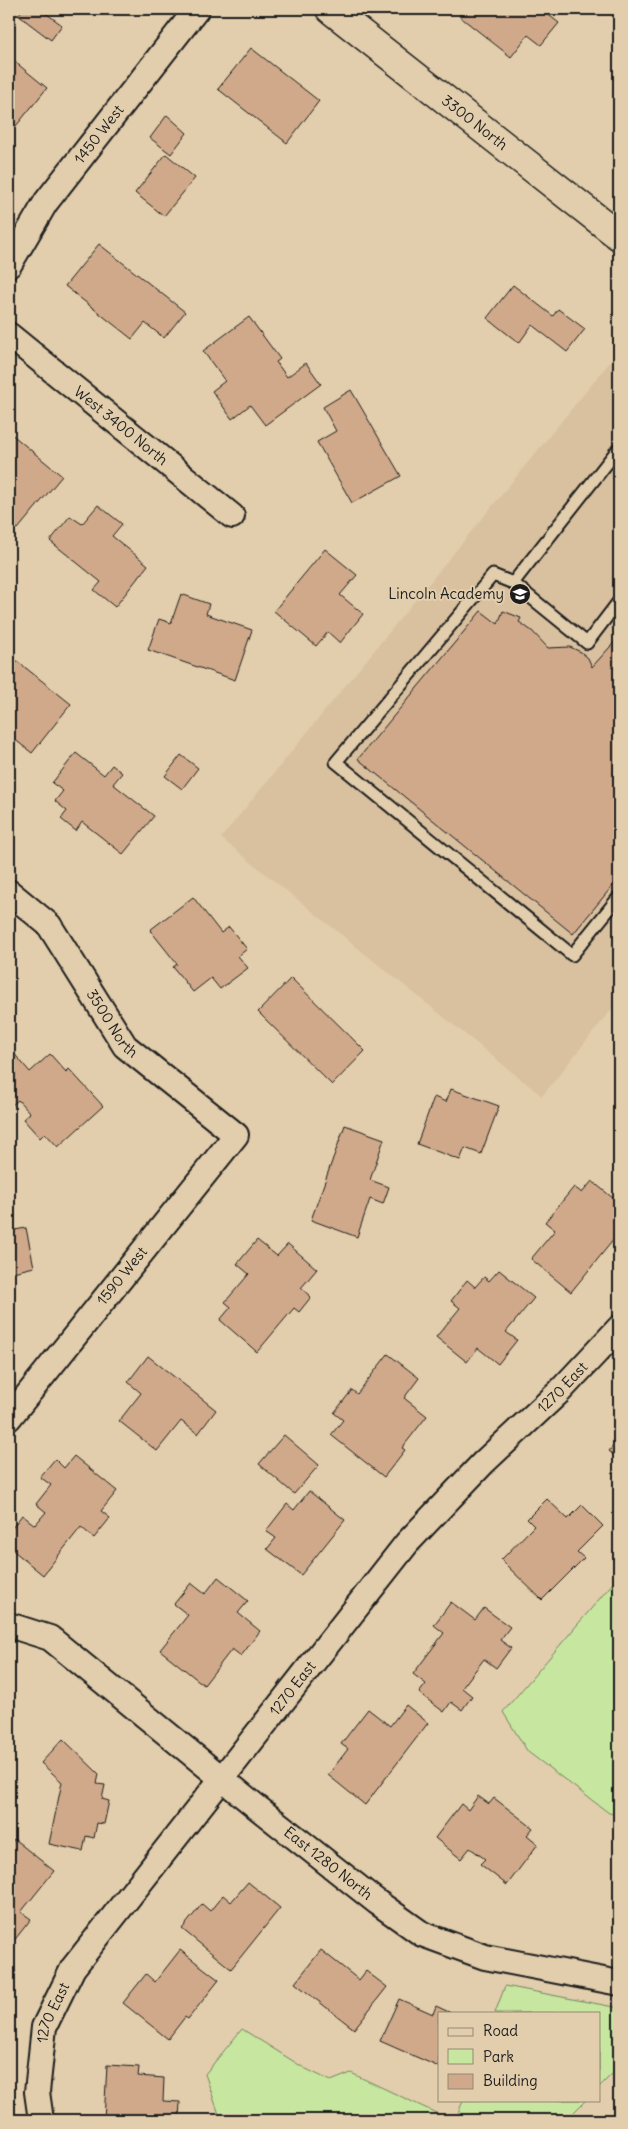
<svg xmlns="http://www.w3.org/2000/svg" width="628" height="2129" font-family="Delius,sans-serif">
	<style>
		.built { fill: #d9c09f }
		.green { fill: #c7e7a0; stroke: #72825e }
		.building { fill: #d0a98a; stroke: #1c1c1c }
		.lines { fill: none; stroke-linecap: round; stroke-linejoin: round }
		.service-casing { stroke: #1c1c1c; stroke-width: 15 }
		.minor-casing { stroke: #1c1c1c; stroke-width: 28 }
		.tertiary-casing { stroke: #1c1c1c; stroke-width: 31 }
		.service { stroke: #e2ceac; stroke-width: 11 }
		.minor { stroke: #e2ceac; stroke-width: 24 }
		.tertiary { stroke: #e2ceac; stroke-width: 28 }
		.labels { text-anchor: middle; stroke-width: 4; stroke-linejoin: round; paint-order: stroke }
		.street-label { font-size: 15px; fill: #1c1c1c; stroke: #e2ceac }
		.poi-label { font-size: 15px; fill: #1c1c1c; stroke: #e2ceac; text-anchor: end }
	</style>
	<rect width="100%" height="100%" fill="#e2ceac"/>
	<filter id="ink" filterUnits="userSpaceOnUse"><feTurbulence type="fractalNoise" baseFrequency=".02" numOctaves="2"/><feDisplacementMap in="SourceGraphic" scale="10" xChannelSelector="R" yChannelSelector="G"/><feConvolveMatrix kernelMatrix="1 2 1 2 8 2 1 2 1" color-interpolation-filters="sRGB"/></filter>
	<g filter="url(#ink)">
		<!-- built -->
		<path class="built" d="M619 351V1000L542 1096 221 838Z"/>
		<!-- green -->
		<path class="green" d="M619 1576V1815L609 1813 528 1752 503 1712Z
			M505 1986 619 2008V2067L599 2087V2013H495Z
			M242 2029 304 2068 331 2081 351 2073 451 2120H221L205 2074Z
			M463 2100H586L566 2120H456Z"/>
		<!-- building -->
		<path class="building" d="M23 9H40L62 25 51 40 18 15Z
			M464 9H549L546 13 559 23 541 45 528 35 511 57 459 16Z
			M251 48 319 101 287 143 218 89Z
			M9 57 47 88 16 126 11 122 9 124Z
			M167 115 187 133 171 154 150 138Z
			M166 154 195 178 164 216 135 193Z
			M99 244 185 312 164 338 145 323 132 339 65 286Z
			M513 285 553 316 558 309 585 329 567 352 532 325 519 343 487 318Z
			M249 317 280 359 276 362 287 377 306 363 321 384 265 425 250 405 232 419 212 391 225 381 203 351Z
			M351 390 401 476 352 503 317 442 336 431 323 407Z
			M9 432 62 476 18 529 9 521Z
			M98 505 122 524 112 536 148 565 115 607 94 590 101 582 50 541 70 516 82 524Z
			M325 549 357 575 340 595 363 614 340 643 328 632 316 646 274 611Z
			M181 594 209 604 206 614 252 630 235 680 148 650 159 619 171 623Z
			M481 611 498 624 503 611 521 618 519 622 532 631 548 648 570 647 581 652 588 658 592 667 619 637V878L573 934 358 759Z
			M12 657 71 704 32 753 9 735V661Z
			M76 753 104 775 112 765 122 773 113 784 154 816 123 854 82 822 76 831 61 819 67 811 55 801 63 791 52 783Z
			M181 755 198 768 182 789 165 776Z
			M193 897 221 933 229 927 247 949 238 956 248 968 220 989 211 978 193 992 173 967 177 964 150 930Z
			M291 978 365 1051 332 1085 258 1012Z
			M11 1050 30 1072 50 1054 66 1072 69 1069 103 1106 58 1147 45 1133 40 1138 23 1119 30 1113 18 1100 9 1108Z
			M451 1089 499 1106 481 1154 465 1148 460 1160 417 1144 434 1097 446 1102Z
			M345 1125 384 1139 370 1180 389 1187 383 1204 370 1199 357 1237 311 1220Z
			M592 1181 619 1203V1233L571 1292 531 1259 555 1230 545 1222 574 1187 582 1193Z
			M26 1228 34 1267 9 1273V1231Z
			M257 1240 277 1256 288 1244 317 1269 301 1288 311 1297 299 1312 294 1308 257 1352 220 1320 231 1307 225 1302 249 1274 237 1264Z
			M499 1270 534 1298 506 1332 517 1340 498 1364 478 1348 467 1362 436 1337 460 1308 451 1301 467 1280 475 1287 484 1277 489 1281Z
			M9 1297 12 1313 9 1314Z
			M388 1354 419 1378 404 1398 427 1416 402 1448 405 1450 384 1477 331 1435 343 1420 334 1413 352 1390 357 1394Z
			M148 1356 216 1410 198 1434 181 1421 157 1451 119 1421 141 1393 128 1382Z
			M284 1435 319 1465 294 1494 259 1464Z
			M619 1439V1460L609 1451Z
			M74 1456 117 1491 101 1511 110 1518 94 1538 81 1527 43 1575 9 1547V1532L22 1515 35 1525 46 1512 36 1504 51 1485 40 1477 55 1459 64 1468Z
			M309 1491 345 1520 301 1575 267 1549 276 1538 266 1531 287 1504 294 1510Z
			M547 1499 568 1519 582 1505 603 1526 577 1552 584 1558 542 1600 501 1560 534 1526 527 1519Z
			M218 1577 248 1601 238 1613 260 1631 241 1656 232 1649 204 1685 160 1650 188 1615 174 1604 191 1583 205 1594Z
			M451 1602 475 1620 484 1608 510 1627 500 1640 511 1648 496 1668 484 1659 462 1688 472 1696 462 1710 451 1702 444 1712 419 1693 426 1684 413 1674 444 1633 434 1625Z
			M406 1705 428 1723 365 1805 328 1775 348 1749 341 1744 368 1709 390 1726Z
			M63 1739 99 1774 97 1784 105 1785 102 1799 109 1801 104 1824 97 1823 94 1838 86 1836 83 1851 49 1844 62 1782 41 1763Z
			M478 1796 489 1804 494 1798 533 1828 527 1835 538 1844 507 1885 480 1864 485 1859 470 1848 461 1859 435 1838 461 1804 468 1810Z
			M14 1839 54 1871 21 1912 31 1919 9 1947V1847Z
			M248 1882 280 1908 231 1969 182 1929 202 1904 210 1911 223 1895 231 1902Z
			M180 1950 219 1980 188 2019 185 2017 168 2039 123 2003 146 1974 155 1982Z
			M321 1950 359 1980 366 1971 387 1987 354 2029 295 1983Z
			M399 1999 433 2014 436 2006 451 2013H439V2067L380 2041Z
			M107 2065 139 2067 138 2076 164 2078 163 2101 180 2102 179 2120H104Z"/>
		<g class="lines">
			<!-- service casing -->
			<g class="service-casing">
				<path id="service" d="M619 448 513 583 587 643 619 601
					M513 583 493 575 336 762 572 955 619 897"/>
			</g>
			<!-- minor casing -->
			<g class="minor-casing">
				<g id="minor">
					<path id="s1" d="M9 265 46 202 197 9"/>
					<path id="s2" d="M9 335 232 516"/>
					<path id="s3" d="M9 892 49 925 125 1046 236 1135 9 1418"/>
					<path id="s4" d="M9 1625 50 1638 258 1808 377 1902 422 1934 485 1957 619 1983"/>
					<path id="s5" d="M41 2120 37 2092 44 2027 73 1968 407 1543 483 1463 559 1392 619 1328"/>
				</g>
			</g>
			<!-- tertiary casing -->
			<g class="tertiary-casing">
				<g id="tertiary">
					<path id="s6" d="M330 9 619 236"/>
				</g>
			</g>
			<!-- service -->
			<use href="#service" class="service"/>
			<!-- minor -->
			<use href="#minor" class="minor"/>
			<!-- tertiary -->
			<use href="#tertiary" class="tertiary"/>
		</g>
	</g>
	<!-- icons -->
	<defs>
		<g id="school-disc" transform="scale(1.125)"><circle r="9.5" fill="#1c1c1c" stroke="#e2ceac"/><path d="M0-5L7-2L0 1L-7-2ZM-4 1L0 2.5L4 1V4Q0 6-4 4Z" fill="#fff"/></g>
	</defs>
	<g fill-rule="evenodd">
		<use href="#school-disc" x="520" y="594"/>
	</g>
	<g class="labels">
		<!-- street labels -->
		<g class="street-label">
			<text dy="5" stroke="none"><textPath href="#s6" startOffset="184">3300 North</textPath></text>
			<text dy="5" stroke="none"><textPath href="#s1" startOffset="159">1450 West</textPath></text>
			<text dy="5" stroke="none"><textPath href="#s2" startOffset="144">West 3400 North</textPath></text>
			<text dy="5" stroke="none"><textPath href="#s3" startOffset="169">3500 North</textPath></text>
			<text transform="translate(122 1276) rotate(-51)" y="5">1590 West</text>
			<text dy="5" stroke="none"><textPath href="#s5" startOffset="920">1270 East</textPath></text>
			<text dy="5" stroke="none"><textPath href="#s5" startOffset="515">1270 East</textPath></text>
			<text dy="5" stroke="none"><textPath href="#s4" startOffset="401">East 1280 North</textPath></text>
			<text dy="5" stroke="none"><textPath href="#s5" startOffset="110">1270 East</textPath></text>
		</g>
		<!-- poi labels -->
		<g class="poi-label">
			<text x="504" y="599">Lincoln Academy</text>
		</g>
	</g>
	<!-- margin -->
	<rect width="628" height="2129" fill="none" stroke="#e2ceac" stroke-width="30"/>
	<rect x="15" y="15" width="598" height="2099" fill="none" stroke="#1c1c1c" stroke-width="2" filter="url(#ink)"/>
	<!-- legend -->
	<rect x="438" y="2012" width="162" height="90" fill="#e2ceac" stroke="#938772"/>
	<rect x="448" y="2028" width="25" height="8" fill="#e2ceac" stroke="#938772"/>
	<text x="483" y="2036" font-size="15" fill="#1c1c1c">Road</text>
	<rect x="448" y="2049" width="25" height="15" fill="#c7e7a0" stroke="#938772"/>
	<text x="483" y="2062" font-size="15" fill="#1c1c1c">Park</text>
	<rect x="448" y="2074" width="25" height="15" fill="#d0a98a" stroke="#938772"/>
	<text x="483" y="2086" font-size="15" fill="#1c1c1c">Building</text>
</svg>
